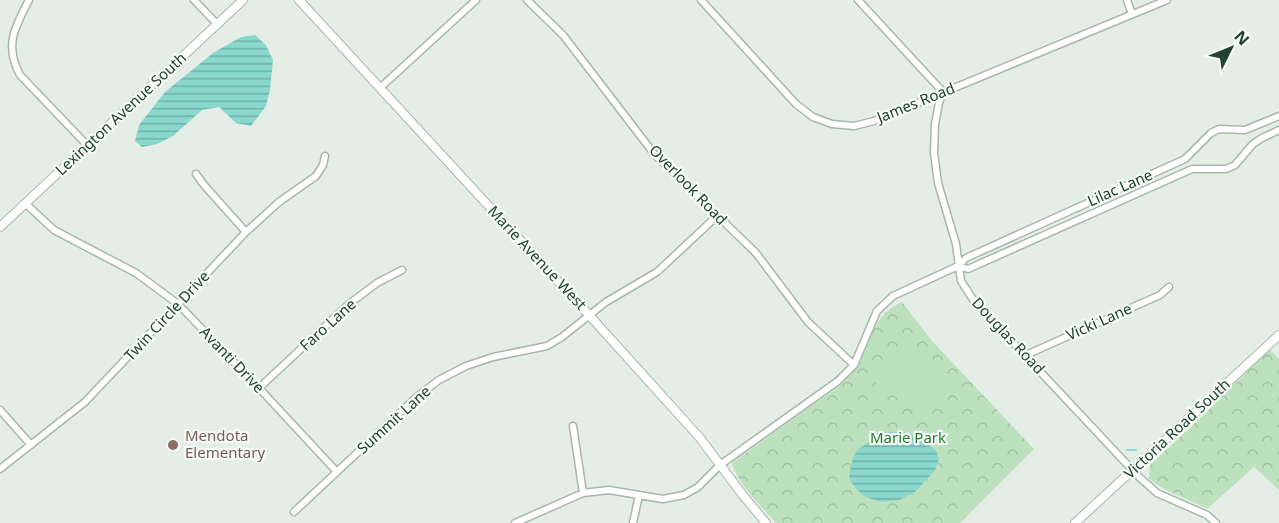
<svg xmlns="http://www.w3.org/2000/svg" width="1279" height="523" font-family="'Noto Sans',sans-serif">
	<style>
		.forest { fill: url(#forest-crowns) }
		.pitch { fill: #bce1bc }
		.water { fill: url(#water-rules) }
		.lines { fill: none; stroke-linecap: round; stroke-linejoin: round }
		.stream { stroke: #89d7cd; stroke-width: 2 }
		.minor-casing { stroke: #a6b7ac; stroke-width: 9 }
		.tertiary-casing { stroke: #a6b7ac; stroke-width: 10 }
		.minor { stroke: #fff; stroke-width: 6 }
		.tertiary { stroke: #fff; stroke-width: 8 }
		.education-dot { fill: #8d6e63; stroke: #f5faf6; stroke-width: 2 }
		.labels { text-anchor: middle; stroke-width: 4.5; stroke-linejoin: round; paint-order: stroke }
		.street-label { font-size: 15px; fill: #224230; stroke: #f5faf6 }
		.education-label { font-size: 15px; fill: #785e54; stroke: #f5faf6; text-anchor: start }
		.park-label { font-size: 15px; fill: #297c31; stroke: #f5faf6 }
	</style>
	<defs>
		<pattern id="forest-crowns" width="20" height="18" patternUnits="userSpaceOnUse" patternTransform="scale(1.5)"><rect width="20" height="18" fill="#bce1bc"/><path d="M2 6a3 3 0 1 1 6 0M12 15a3 3 0 1 1 6 0" fill="none" stroke="#a1c2a2"/></pattern>
		<pattern id="water-rules" width="6" height="5" patternUnits="userSpaceOnUse" patternTransform="scale(1.5)"><rect width="6" height="5" fill="#89d7cd"/><path d="M0 2.5h6" fill="none" stroke="#70b0a7"/></pattern>
	</defs>
	<rect width="100%" height="100%" fill="#e4eee7"/>
	<!-- forest -->
	<path class="forest" d="M902 302 932 341 1034 449 960 523H776C764 510 735 480 732 463 758 444 785 425 811 406 823 398 841 387 851 375 873 350 867 317 902 302Z
		M1269 349 1279 359V490L1254 467 1207 509C1188 498 1167 493 1149 479L1150 465 1210 409Z"/>
	<!-- pitch -->
	<path class="pitch" d="M916 346 923 348 956 386C920 413 909 409 875 382Z"/>
	<!-- water -->
	<path class="water" d="M255 35 266 45 273 60 270 90 266 106 251 126 236 123 219 107 202 110 173 136 157 144 142 147 135 141 139 125 165 92 213 53 241 37Z
		M887 432H900L911 434 936 450 939 459 935 470 915 492 899 500 881 502 871 499 861 494 851 482 849 476 853 458 857 450 870 441Z"/>
	<g class="lines">
		<!-- stream -->
		<path class="stream" d="M1127 450H1136"/>
		<!-- minor casing -->
		<g class="minor-casing">
			<path id="minor" d="M29 0C15 27 4 45 20 75L87 145
				M194 0 217 24
				M527 0 563 35 655 155 756 253 808 322 854 365
				M701 0 796 104 813 117 832 124 854 126 874 121 1167 0
				M858 0 943 92 939 103 935 124 934 153 938 183 956 244 961 281 974 301 1138 476 1157 493 1207 515 1216 523
				M1127 0 1132 14
				M380 88 476 0
				M196 174 204 185 246 232
				M25 203 54 230 136 273 178 304 259 388 337 472
				M958 266 968 269 1192 169H1226L1235 165 1253 144 1262 138 1279 130
				M1026 355 1160 295 1169 287
				M259 388 349 304 377 283 402 270
				M0 410 31 445
				M573 426 583 493
				M0 469 85 402 246 232 279 202 316 176 323 165 325 156
				M294 512 419 395 439 380 466 366 493 357 547 346 562 337 606 302 657 272 717 216
				M515 523 583 493 609 490 663 499 684 495 698 487 720 465 838 381 854 365 877 311 893 296 958 266 966 258 1185 159 1211 133 1219 129 1245 130 1279 116
				M633 523 639 495"/>
		</g>
		<!-- tertiary casing -->
		<g class="tertiary-casing">
			<path id="tertiary" d="M299 0 589 315 700 438 742 494 766 523
				M0 227 243 0
				M1075 523 1279 335"/>
		</g>
		<!-- minor -->
		<use href="#minor" class="minor"/>
		<!-- tertiary -->
		<use href="#tertiary" class="tertiary"/>
	</g>
	<!-- markers -->
	<circle class="education-dot" cx="173" cy="445" r="6"/>
	<g class="labels">
		<!-- street labels -->
		<g class="street-label">
			<text transform="translate(916 103) rotate(-22)" y="5">James Road</text>
			<text transform="translate(121 114) rotate(-43)" y="5">Lexington Avenue South</text>
			<text transform="translate(688 185) rotate(46)" y="5">Overlook Road</text>
			<text transform="translate(1120 188) rotate(-24)" y="5">Lilac Lane</text>
			<text transform="translate(537 258) rotate(47)" y="5">Marie Avenue West</text>
			<text transform="translate(167 316) rotate(-47)" y="5">Twin Circle Drive</text>
			<text transform="translate(1099 322) rotate(-24)" y="5">Vicki Lane</text>
			<text transform="translate(328 325) rotate(-42)" y="5">Faro Lane</text>
			<text transform="translate(1008 336) rotate(47)" y="5">Douglas Road</text>
			<text transform="translate(232 360) rotate(46)" y="5">Avanti Drive</text>
			<text transform="translate(394 420) rotate(-42)" y="5">Summit Lane</text>
			<text transform="translate(1177 429) rotate(-43)" y="5">Victoria Road South</text>
		</g>
		<!-- education labels -->
		<g class="education-label">
			<text x="185" y="441">Mendota<tspan x="185" dy="17">Elementary</tspan></text>
		</g>
		<!-- park labels -->
		<g class="park-label">
			<text x="908" y="443">Marie Park</text>
		</g>
	</g>
	<!-- north arrow -->
	<g transform="translate(1231 48) rotate(47)" stroke="#f5faf6" stroke-width="4.5" paint-order="stroke">
	<path d="M0-4.5L10 22L0 15L-10 22Z" fill="#224230"/>
	<text y="-9" font-size="16" font-weight="bold" text-anchor="middle" fill="#224230">N</text>
	</g>
</svg>
